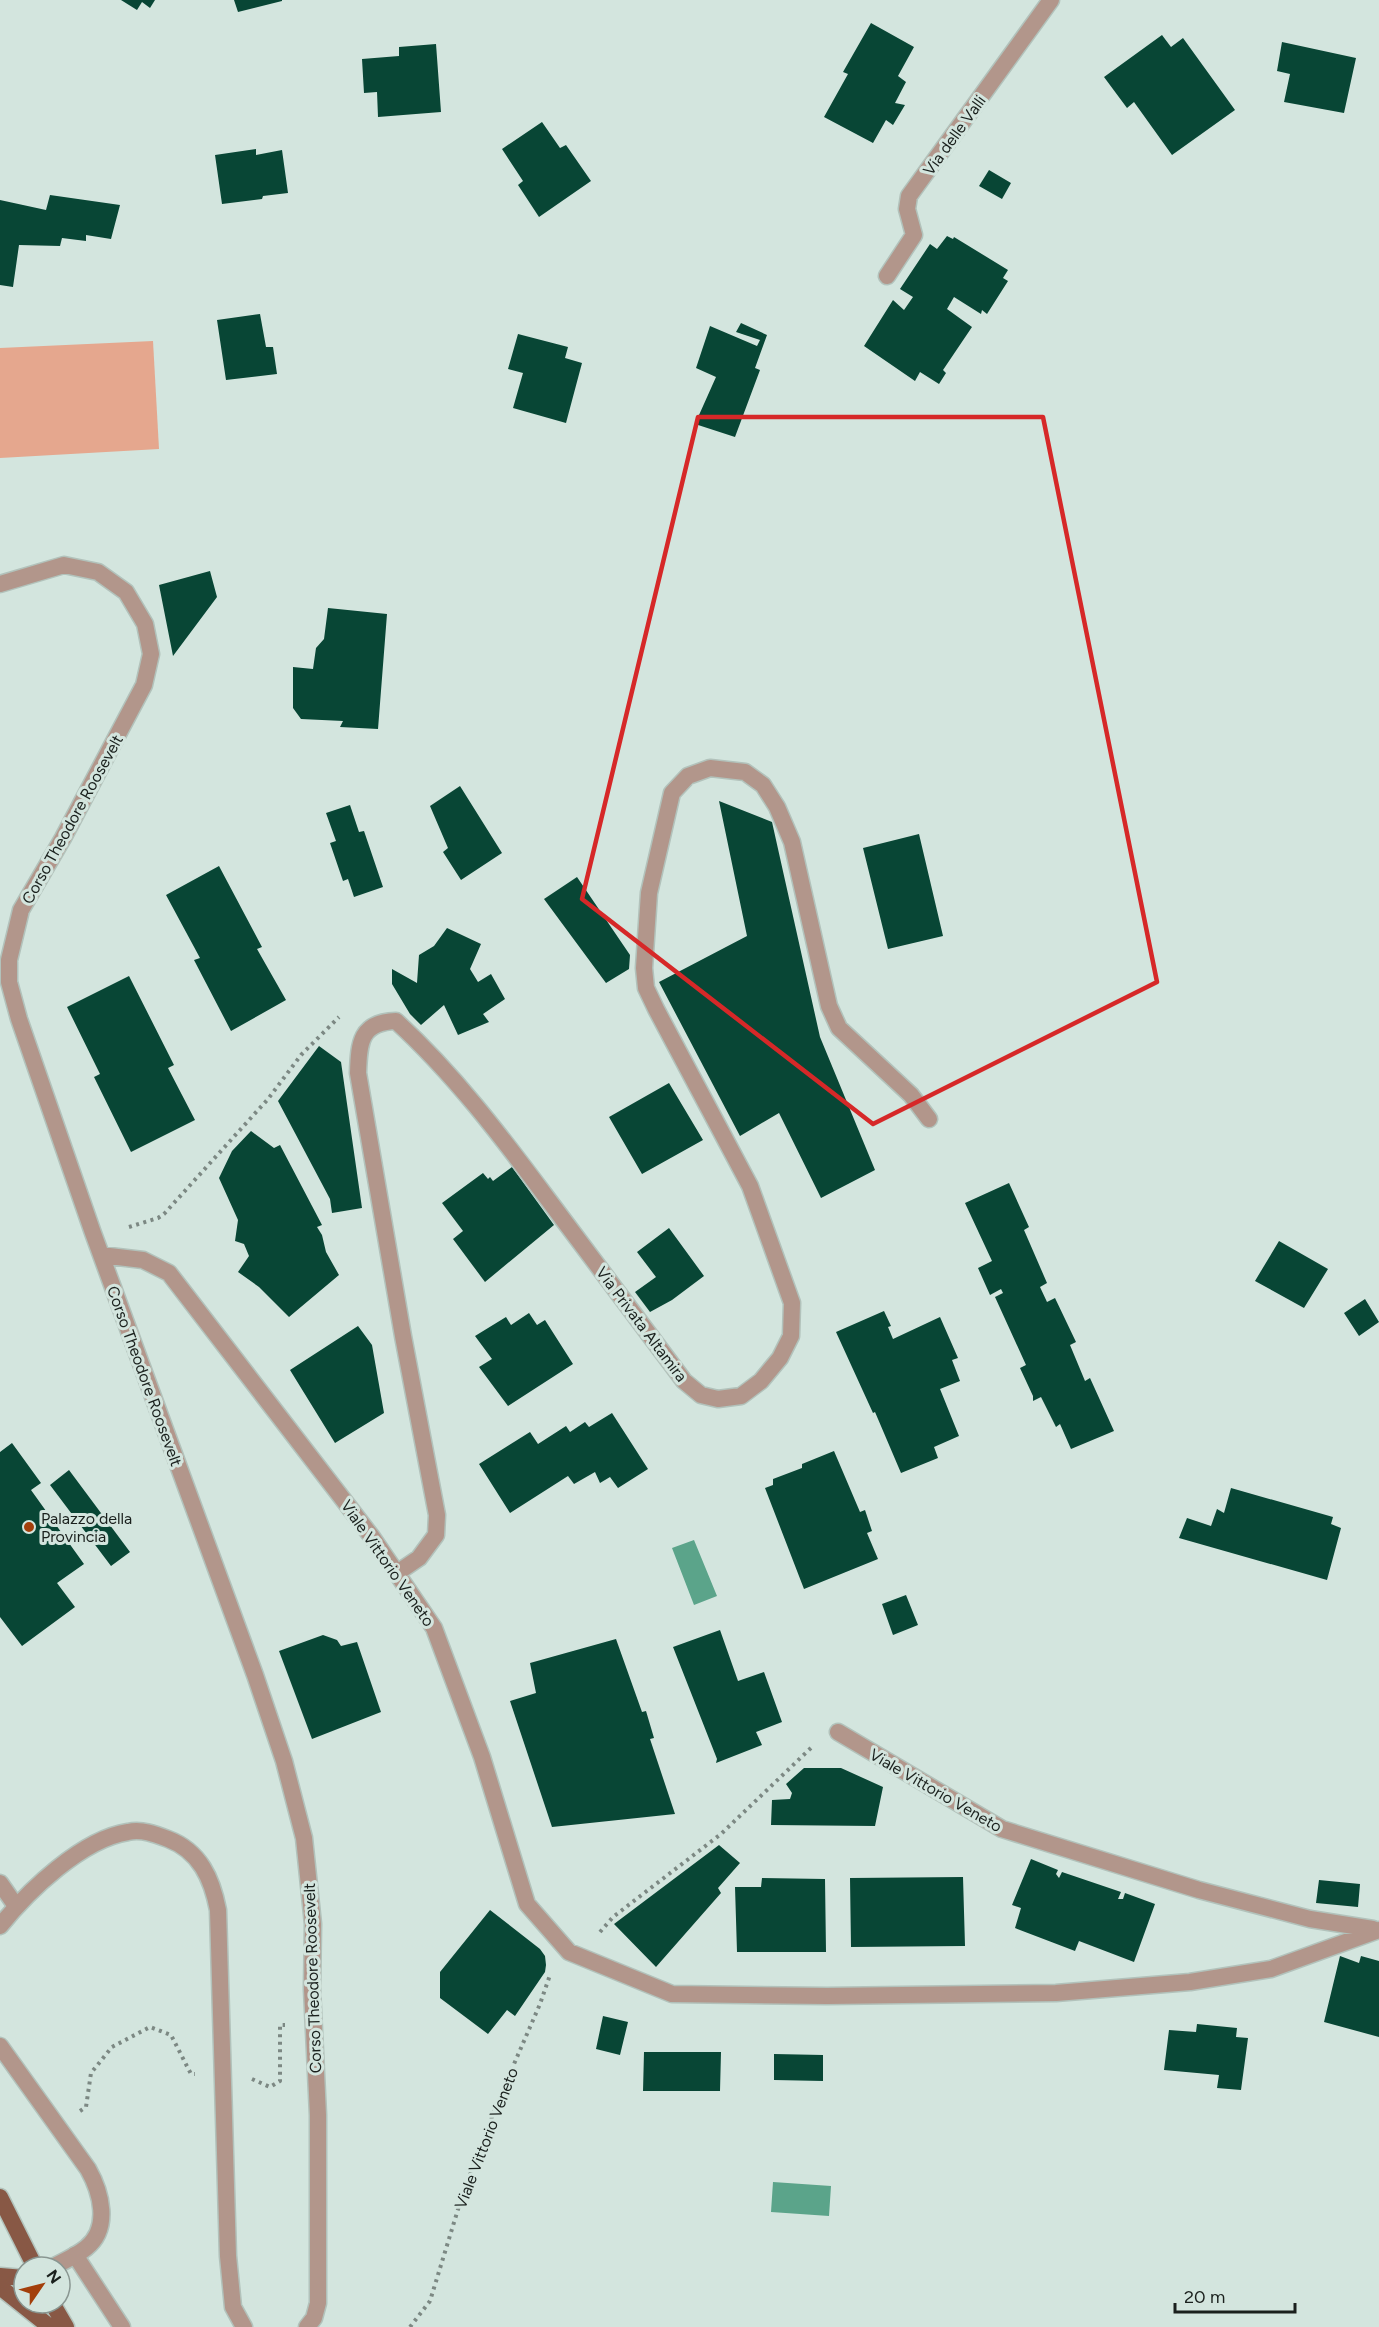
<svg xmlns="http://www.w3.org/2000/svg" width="1379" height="2327" font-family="Figtree,sans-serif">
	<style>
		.green { fill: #e5a78e }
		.water { fill: #5ba48a }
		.building { fill: #084635 }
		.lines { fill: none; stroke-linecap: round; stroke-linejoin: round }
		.service-casing { stroke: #b2c2bb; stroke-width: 19 }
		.minor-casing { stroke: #b2c2bb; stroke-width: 19 }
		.primary-casing { stroke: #b2c2bb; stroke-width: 19 }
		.path { stroke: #7c8883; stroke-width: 4; stroke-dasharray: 3 4.5; stroke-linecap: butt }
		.service { stroke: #b2968b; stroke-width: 16 }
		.minor { stroke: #b2968b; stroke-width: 16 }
		.primary { stroke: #885845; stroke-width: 16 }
		.marked { fill: none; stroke: #d62828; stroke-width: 4.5; stroke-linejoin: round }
		.poi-dot { fill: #a33f0b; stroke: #d3e5de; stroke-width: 2 }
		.labels { text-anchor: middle; stroke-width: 6; stroke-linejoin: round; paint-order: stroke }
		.street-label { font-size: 16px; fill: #1a201d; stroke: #d3e5de }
		.poi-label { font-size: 16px; fill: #1a201d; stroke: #d3e5de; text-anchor: start }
	</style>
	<rect width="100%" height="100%" fill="#d3e5de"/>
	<!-- green -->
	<path class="green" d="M153 341 159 449 0 458V348Z"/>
	<!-- water -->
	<path class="water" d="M694 1540 717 1596 694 1605 672 1548Z
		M773 2182 831 2186 829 2216 771 2212Z"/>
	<!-- building -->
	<path class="building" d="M121 0H155L150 8 142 2 137 10Z
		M234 0H282V1L238 12Z
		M871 23 914 47 898 76 906 82 895 103 905 105 893 125 886 120 873 143 824 117 848 74 843 72Z
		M1162 35 1171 47 1183 38 1235 110 1172 155 1134 102 1127 108 1104 77Z
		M1282 42 1356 58 1344 113 1284 102 1290 74 1277 71Z
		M436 44 441 112 378 117 377 92 364 93 362 59 399 56V47Z
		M542 122 560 148 566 145 591 181 539 217 518 185 523 181 502 149Z
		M256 149V155L282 150 288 193 263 196 262 199 222 204 215 155Z
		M989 170 1011 183 1002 199 979 186Z
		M50 195 120 205 111 239 86 235V241L62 238 60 246 19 245 13 287 0 285V200L46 210Z
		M947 236 953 239 954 237 1008 270 1003 278 1008 281 987 314 982 310 981 314 954 297 947 309 972 327 943 370 946 373 939 384 920 372 915 381 864 346 893 300 904 310 913 297 900 289 930 244 937 249Z
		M260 314 266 347H273L277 374 226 380 217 320Z
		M741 323 767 335 755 368 760 370 735 437 695 424 716 377 696 368 710 326 757 346 760 340 736 332Z
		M518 334 568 347 565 358 582 363 566 423 513 408 523 373 508 369Z
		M210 571 217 597 173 656 159 585Z
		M328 608 387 614 378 729 340 727 343 721 301 719 293 708V667L313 669 316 648 324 639Z
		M460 786 502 853 461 880 443 852 448 848 430 806Z
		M719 801 772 822 820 1037 875 1170 821 1198 779 1113 740 1136 659 982 747 936Z
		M350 805 359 832 364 831 383 887 354 897 348 879 343 881 330 843 336 841 326 813Z
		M919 834 943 936 888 949 863 848Z
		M219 866 262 947 257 949 286 1000 231 1031 194 960 200 958 166 895Z
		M577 877 630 955 629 969 606 983 544 899Z
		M447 928 481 944 470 969 478 982 491 974 505 999 483 1014 489 1022 458 1035 444 1005 421 1025 410 1014 392 984V969L417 983 419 955 434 946Z
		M129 976 174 1065 168 1068 195 1120 131 1152 94 1077 100 1074 67 1007Z
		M319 1046 341 1062 362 1208 332 1213 330 1199 278 1101Z
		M669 1083 703 1140 642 1174 609 1117Z
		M251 1131 274 1148 280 1145 322 1225 317 1227 322 1235 326 1252 339 1275 289 1317 259 1287 238 1272 249 1256 244 1244 235 1241 238 1220 219 1178 232 1151Z
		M512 1167 554 1225 485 1282 453 1239 463 1231 442 1203 483 1173 488 1179 490 1177 493 1181Z
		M1009 1183 1029 1227 1024 1230 1047 1283 1040 1287 1047 1302 1055 1298 1076 1342 1070 1345 1085 1381 1090 1378 1114 1431 1071 1449 1060 1424 1056 1427 1041 1397 1033 1401V1396L1020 1368 1026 1365 995 1297 1003 1293 1001 1289 990 1295 978 1268 992 1261 965 1203Z
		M669 1228 704 1276 672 1300 650 1312 635 1292 656 1277 637 1252Z
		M1279 1241 1328 1269 1304 1308 1255 1281Z
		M1365 1299 1379 1322 1359 1336 1344 1313Z
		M884 1311 891 1326 888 1327 893 1339 940 1317 958 1358 952 1360 960 1381 940 1389 959 1436 934 1447 938 1458 901 1473 875 1412 873 1413 836 1332Z
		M529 1313 537 1325 545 1320 573 1364 508 1406 479 1367 492 1359 475 1336 506 1317 511 1325Z
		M358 1326 372 1345 384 1413 335 1443 290 1370Z
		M612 1413 648 1469 618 1488 610 1477 600 1483 595 1472 574 1484 568 1476 510 1513 479 1464 530 1432 538 1444 566 1426 570 1432 585 1422 589 1427Z
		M12 1443 41 1483 31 1490 84 1564 57 1583 75 1607 22 1646 0 1617V1452Z
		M834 1451 860 1512 865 1510 872 1531 867 1533 878 1559 804 1589 765 1488 773 1485V1479L802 1468V1464Z
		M69 1470 130 1552 111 1566 50 1485Z
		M1231 1488 1333 1517 1331 1524 1341 1528 1327 1580 1179 1538 1187 1518 1211 1526 1217 1509 1224 1513Z
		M906 1595 918 1625 893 1635 882 1604Z
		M720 1630 738 1681 764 1672 782 1722 756 1732 762 1745 716 1763 717 1759 673 1647Z
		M323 1635 337 1640 341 1646 357 1642 381 1712 312 1739 279 1651Z
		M616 1639 642 1712 646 1711 654 1738 650 1739 675 1814 552 1827 510 1701 536 1693 530 1663Z
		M804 1768H841L883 1787 875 1826 771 1825 772 1800 790 1799 792 1793 786 1784Z
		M719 1845 740 1863 718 1888 721 1893 656 1967 614 1924Z
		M1031 1859 1058 1870 1056 1874 1059 1878 1062 1872 1121 1892 1118 1899H1123L1125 1893 1155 1904 1134 1962 1079 1941 1075 1951 1015 1928 1021 1908 1012 1905Z
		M963 1877 965 1946 851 1947 850 1878Z
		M762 1878 825 1879 826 1952H737L735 1887H761Z
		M1319 1880 1360 1884 1358 1907 1316 1903Z
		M490 1910 540 1949 545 1956 546 1965 545 1972 515 2016 507 2010 488 2034 440 1998V1972Z
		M1340 1956 1359 1963 1361 1956 1379 1961V2037L1324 2022Z
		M603 2016 628 2022 620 2055 596 2049Z
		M1197 2024 1237 2028 1236 2037 1248 2038 1241 2090 1217 2088 1219 2075 1164 2070 1169 2030 1196 2032Z
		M644 2052H721L720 2091H643Z
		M774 2054 823 2055V2081L774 2080Z"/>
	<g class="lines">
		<!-- service casing -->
		<g class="service-casing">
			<path id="service" d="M0 1883 16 1906
				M75 2255 122 2327"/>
		</g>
		<!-- minor casing -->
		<g class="minor-casing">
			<path id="minor" d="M887 276 914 235 907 209 909 196 1051 0
				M0 584 64 565 98 572 126 592 145 624 151 654 144 685 63 838 21 910 9 960V982L19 1019 93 1233 255 1675 284 1761 304 1838 313 1924 312 1989 318 2115V2303L314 2318 307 2327
				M101 1255 143 1260 169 1273 372 1537 434 1628 482 1757 527 1904 569 1952 672 1994 827 1996 1056 1993 1190 1982 1271 1969 1379 1930
				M397 1573 419 1558 436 1535 437 1515 403 1336 358 1073C359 1043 360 1022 396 1021 453 1073 501 1136 547 1198 593 1259 638 1320 684 1381L701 1395 718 1399 741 1396 761 1381 780 1358 791 1336 792 1303 750 1186 656 1009 646 988 644 968 649 893 672 793 688 776 710 768 745 772 763 785 777 807 792 842 829 1006 839 1028 911 1095 929 1119
				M838 1732 1002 1829 1199 1890 1310 1919 1373 1929
				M0 1926C28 1891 82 1839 128 1832 142 1829 155 1834 168 1839 200 1851 212 1879 218 1910L228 2256 233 2307 244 2327
				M0 2046 88 2169C101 2192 111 2228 86 2248 76 2256 64 2261 53 2267"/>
		</g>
		<!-- primary casing -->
		<g class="primary-casing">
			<path id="primary" d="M0 2197 35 2267
				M0 2276 24 2278
				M0 2287 50 2327
				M52 2303 66 2327"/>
		</g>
		<!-- path -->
		<path class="path" d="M129 1227 158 1218 164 1214 268 1099 301 1055 339 1017
			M600 1932 613 1917 721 1834 813 1746
			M252 2079 270 2087 280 2081V2025H285
			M80 2111 86 2107 91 2073 112 2047 150 2027 171 2035 191 2074H195
			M410 2327 430 2301 463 2193 498 2101 540 2004 550 1975"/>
		<!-- service -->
		<use href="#service" class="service"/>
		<!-- minor -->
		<use href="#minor" class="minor"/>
		<!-- primary -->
		<use href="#primary" class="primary"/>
	</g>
	<!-- marked area -->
	<path class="marked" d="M698 417H1043L1157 982 873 1124 582 899Z"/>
	<!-- markers -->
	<circle class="poi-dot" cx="29" cy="1527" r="6"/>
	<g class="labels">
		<!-- street labels -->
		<g class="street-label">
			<text transform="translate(954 135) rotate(-54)" y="6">Via delle Valli</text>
			<text transform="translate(72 819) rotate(-61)" y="6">Corso Theodore Roosevelt</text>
			<text transform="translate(642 1324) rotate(53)" y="6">Via Privata Altamira</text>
			<text transform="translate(145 1376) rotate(70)" y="6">Corso Theodore Roosevelt</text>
			<text transform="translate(388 1563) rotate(55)" y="6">Viale Vittorio Veneto</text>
			<text transform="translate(936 1790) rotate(30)" y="6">Viale Vittorio Veneto</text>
			<text transform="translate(312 1978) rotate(-92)" y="6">Corso Theodore Roosevelt</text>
			<text transform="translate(486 2138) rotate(-69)" y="6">Viale Vittorio Veneto</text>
		</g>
		<!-- poi labels -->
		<g class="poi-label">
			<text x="41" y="1524">Palazzo della<tspan x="41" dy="18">Provincia</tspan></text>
		</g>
	</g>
	<!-- north arrow -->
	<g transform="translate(42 2285) rotate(55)"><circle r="28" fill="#d3e5de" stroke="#899691" stroke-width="1.5"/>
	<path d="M0-4.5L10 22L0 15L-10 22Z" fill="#a33f0b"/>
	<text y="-9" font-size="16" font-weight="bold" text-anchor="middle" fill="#1a201d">N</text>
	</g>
	<!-- scale -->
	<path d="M1175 2303v9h120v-9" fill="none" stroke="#1a201d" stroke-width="3"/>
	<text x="1184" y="2303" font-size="18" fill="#1a201d" stroke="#d3e5de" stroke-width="4.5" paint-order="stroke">20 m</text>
</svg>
